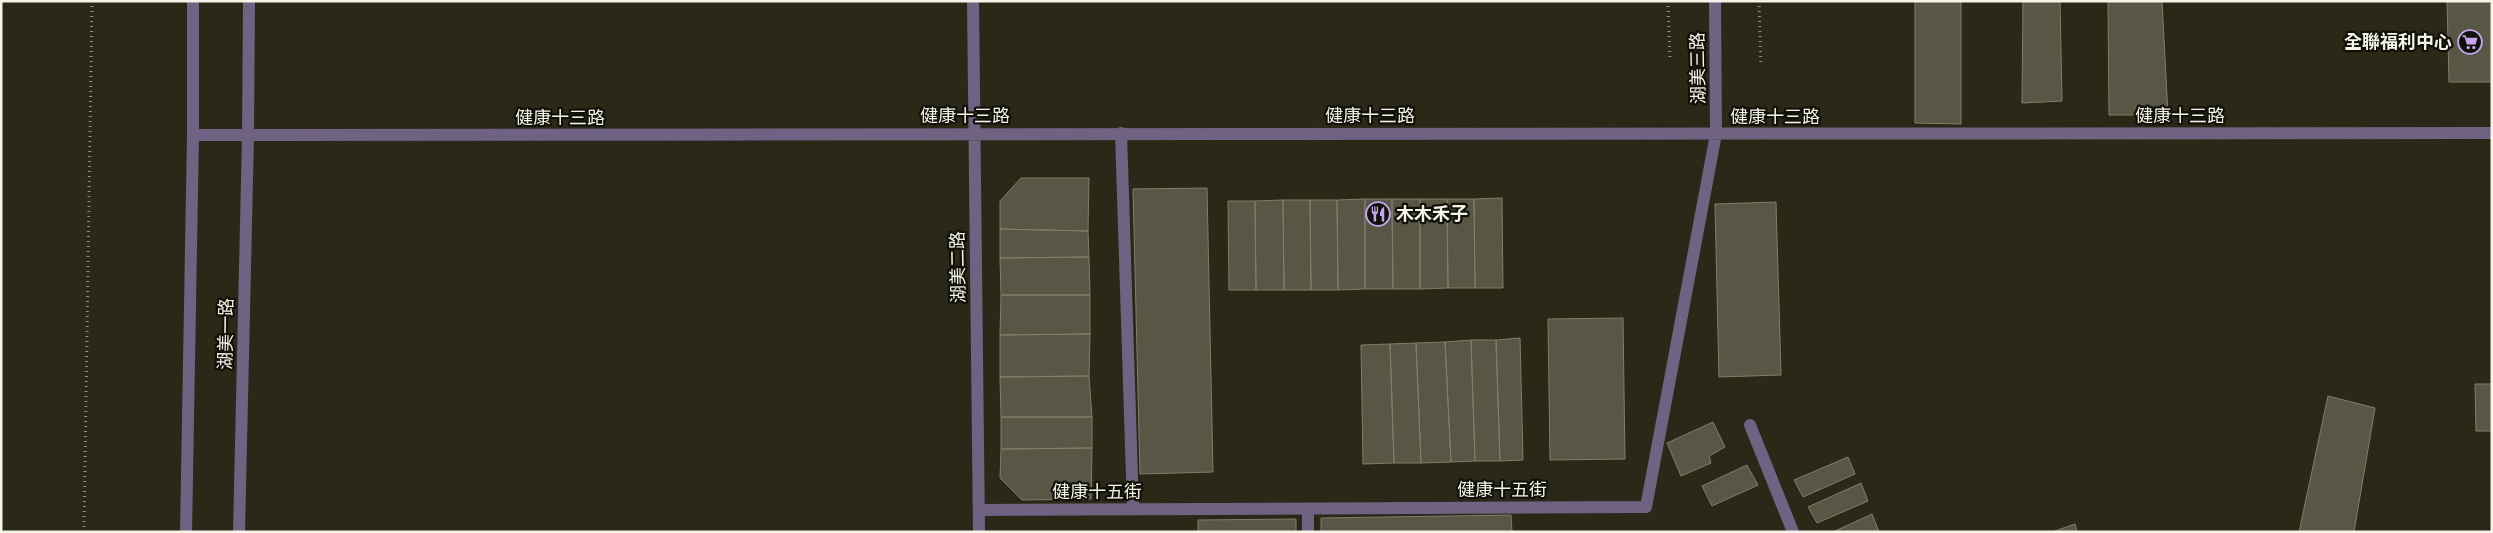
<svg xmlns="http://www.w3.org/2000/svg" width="2493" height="533" font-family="Quicksand,'Noto Sans TC',sans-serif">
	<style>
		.building { fill: #585644; stroke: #817f6b }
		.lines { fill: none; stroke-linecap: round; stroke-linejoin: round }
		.path { stroke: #919082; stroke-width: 3; stroke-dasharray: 1 4; stroke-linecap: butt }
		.service { stroke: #706283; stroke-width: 12 }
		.minor { stroke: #706283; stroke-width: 12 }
		.tertiary { stroke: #706283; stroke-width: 12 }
		.labels { text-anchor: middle; stroke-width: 4.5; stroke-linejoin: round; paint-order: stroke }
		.poi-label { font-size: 18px; font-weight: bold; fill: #f4f3e8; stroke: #111109; text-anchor: end }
		.street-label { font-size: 18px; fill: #f4f3e8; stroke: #111109 }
	</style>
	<rect width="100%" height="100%" fill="#2a2817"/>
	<!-- building -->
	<path class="building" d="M1915 1H1961V124L1915 123Z
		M2023 1H2060L2062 101 2022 103Z
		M2108 1H2162L2168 115H2109Z
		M2447 1H2492V82H2449Z
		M1021 178H1089L1088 231 1000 229V201Z
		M1207 188 1213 472 1140 474 1133 189Z
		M1502 198 1503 288H1475L1474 199Z
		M1365 199H1392L1393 289H1365Z
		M1365 199V289L1338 290 1337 200Z
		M1392 199H1420V289H1393Z
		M1420 199H1447L1448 288 1420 289Z
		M1447 199H1474L1475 288H1448Z
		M1283 200H1310L1311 290H1284Z
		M1283 200 1284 290H1256L1255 201Z
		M1310 200H1337L1338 290H1311Z
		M1228 201H1255L1256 290H1229Z
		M1776 202 1781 375 1719 377 1715 204Z
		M1000 229 1088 231 1089 257 1000 258Z
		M1089 257 1090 295H1001L1000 258Z
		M1001 295H1090V334L1000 335Z
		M1623 318 1625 459 1550 460 1548 319Z
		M1090 334 1089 376 1000 377V335Z
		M1520 338 1523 460 1500 461 1496 340Z
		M1471 340 1475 461 1451 462 1445 342Z
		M1471 340H1496L1500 461H1475Z
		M1445 342 1451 462 1421 463 1416 343Z
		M1416 343 1421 463H1394L1390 344Z
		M1390 344 1394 463 1363 464 1361 345Z
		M1089 376 1092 417H1001L1000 377Z
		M2475 384H2492V431H2476Z
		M2328 396 2375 408 2354 532H2299Z
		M1001 417H1092V448L1001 449Z
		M1713 422 1725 447 1709 456 1711 463 1681 476 1667 443Z
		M1092 448 1091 499 1022 500 1000 478 1001 449Z
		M1848 457 1855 474 1803 497 1794 480Z
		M1747 465 1758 485 1712 506 1702 486Z
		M1861 483 1868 501 1817 523 1808 507Z
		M1872 514 1879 532H1833Z
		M1511 515 1512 532H1321V518Z
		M1296 519V532H1198V520Z
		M2075 524 2077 532H2052Z"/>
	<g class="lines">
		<!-- path -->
		<path class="path" d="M1668 1 1670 61
			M1759 1 1761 66
			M84 532 92 1"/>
		<!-- service -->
		<path class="service" d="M1121 133 1133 509
			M1750 425 1793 532
			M1308 532V509"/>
		<!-- minor -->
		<path class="minor" d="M973 1 979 532
			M193 135 2492 133
			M979 510 1646 507 1716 134 1715 1"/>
		<!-- tertiary -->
		<path class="tertiary" d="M186 532 193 135V1
			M239 532 248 136 249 1"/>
	</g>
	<!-- icons -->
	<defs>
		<g id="supermarket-ring" transform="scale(1.25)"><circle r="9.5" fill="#111109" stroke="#c6a6f0" stroke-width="1.5"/><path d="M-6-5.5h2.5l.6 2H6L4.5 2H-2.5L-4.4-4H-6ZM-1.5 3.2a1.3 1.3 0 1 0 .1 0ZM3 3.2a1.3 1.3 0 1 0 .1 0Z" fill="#c6a6f0"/></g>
		<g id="restaurant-ring" transform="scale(1.25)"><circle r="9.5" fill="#111109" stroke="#c6a6f0" stroke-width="1.5"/><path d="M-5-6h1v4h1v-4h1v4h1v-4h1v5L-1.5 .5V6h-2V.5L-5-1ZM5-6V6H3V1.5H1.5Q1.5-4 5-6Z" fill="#c6a6f0"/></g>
	</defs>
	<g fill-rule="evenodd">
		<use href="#supermarket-ring" x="2470" y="42"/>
		<use href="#restaurant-ring" x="1378" y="214"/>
	</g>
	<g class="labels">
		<!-- poi labels -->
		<g class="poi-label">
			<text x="2452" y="48">全聯福利中心</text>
			<text x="1396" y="220" text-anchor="start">木木禾子</text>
		</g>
		<!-- street labels -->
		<g class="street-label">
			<text transform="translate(1698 68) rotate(-91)" y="6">湖美三路</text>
			<text x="965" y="122">健康十三路</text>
			<text x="1370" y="122">健康十三路</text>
			<text x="2180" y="122">健康十三路</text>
			<text x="1775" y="123">健康十三路</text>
			<text x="560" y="124">健康十三路</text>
			<text transform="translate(958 267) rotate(-91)" y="6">湖美二路</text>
			<text transform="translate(226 334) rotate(-89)" y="6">湖美一路</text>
			<text x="1502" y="496">健康十五街</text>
			<text x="1097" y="498">健康十五街</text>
		</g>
	</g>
	<!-- border -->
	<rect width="2493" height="533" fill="none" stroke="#f4f3e8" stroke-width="5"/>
</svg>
